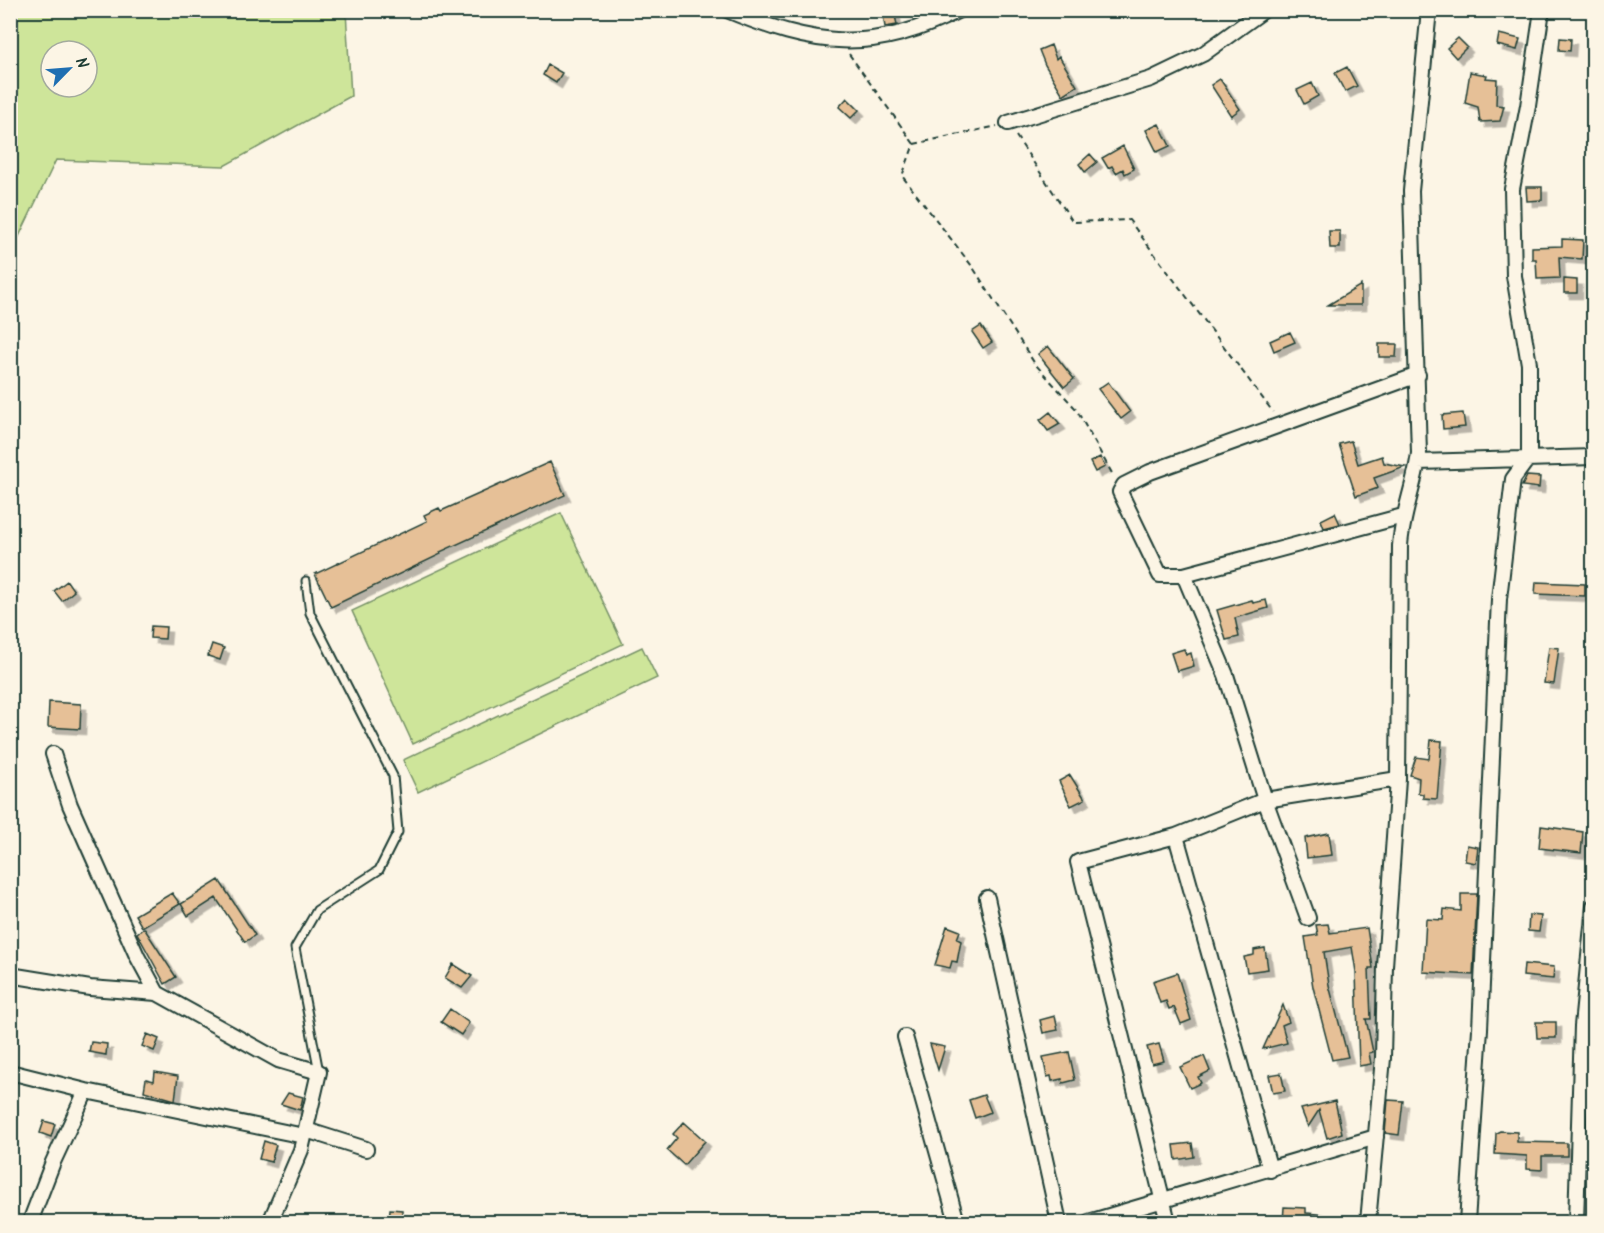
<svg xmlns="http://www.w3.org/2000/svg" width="1604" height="1233" font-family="Kalam,sans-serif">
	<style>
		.green { fill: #cee59a; stroke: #769167; stroke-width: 1.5; fill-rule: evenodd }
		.building { fill: #e6c097; stroke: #1f3d34; stroke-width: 1.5; filter: url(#shadow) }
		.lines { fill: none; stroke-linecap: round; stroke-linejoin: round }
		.lane-casing { stroke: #1f3d34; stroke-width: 11 }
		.street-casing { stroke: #1f3d34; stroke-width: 18 }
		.path { stroke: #1f3d34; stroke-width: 2; stroke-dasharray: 6 4.5; stroke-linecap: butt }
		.lane { stroke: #fcf5e5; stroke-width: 7 }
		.street { stroke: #fcf5e5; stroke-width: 14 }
	</style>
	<defs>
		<filter id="shadow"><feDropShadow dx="5.5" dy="5.5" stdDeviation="0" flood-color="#0004"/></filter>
	</defs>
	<rect width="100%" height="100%" fill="#fcf5e5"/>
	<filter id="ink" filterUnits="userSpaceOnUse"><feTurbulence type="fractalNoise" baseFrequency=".0167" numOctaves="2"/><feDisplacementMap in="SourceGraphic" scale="12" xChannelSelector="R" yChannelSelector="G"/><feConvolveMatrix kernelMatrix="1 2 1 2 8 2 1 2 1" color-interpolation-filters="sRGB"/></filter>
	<g filter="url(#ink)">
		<!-- green -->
		<path class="green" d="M11 10 346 11 351 96 224 166 56 160 11 253ZM51 51H87V87H51Z
			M561 513 623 644 413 744 352 611Z
			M642 647 657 678 418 792 403 760Z"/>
		<!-- building -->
		<path class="building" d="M882 10H894L897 25 885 27Z
			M1499 34 1520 39 1517 50 1497 45Z
			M1458 38 1467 47 1456 58 1447 48Z
			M1560 38 1571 39 1570 51 1559 50Z
			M1051 45 1056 59 1059 56 1077 86 1063 95 1045 65 1039 50Z
			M548 65 562 73 556 83 543 75Z
			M1347 67 1357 86 1345 92 1335 73Z
			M1470 72 1487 75 1486 78 1497 79 1496 105 1504 106 1500 121 1480 122 1478 107 1465 103Z
			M1220 79 1240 109 1231 116 1211 85Z
			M1312 83 1318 96 1304 104 1297 90Z
			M847 98 859 110 851 118 839 107Z
			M1159 124 1170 146 1157 152 1146 130Z
			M1123 146 1134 169 1125 174 1123 169 1116 173 1112 166 1108 168 1102 158Z
			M1090 154 1097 162 1085 172 1079 164Z
			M1526 187H1542V200L1527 201Z
			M1329 231H1340V248H1330Z
			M1562 239 1583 240 1582 259 1559 257 1560 278 1537 279 1536 259H1532V247L1562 246Z
			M1564 279 1577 280V293H1564Z
			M1361 285V305H1328Z
			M981 326 992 342 983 348 972 332Z
			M1290 332 1295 342 1274 351 1270 341Z
			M1379 344H1397L1396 357H1379Z
			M1048 346 1074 379 1064 387 1038 354Z
			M1108 382 1130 412 1121 419 1098 389Z
			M1050 412 1060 424 1048 431 1040 420Z
			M1463 413 1465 427 1443 429 1442 415Z
			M1351 441 1358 464 1382 456 1384 463 1405 467 1374 478 1378 488 1356 496 1339 444Z
			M1100 457 1105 467 1095 472 1090 462Z
			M550 462 565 495 440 552 441 554 331 607 315 574 427 521 424 515 439 508 441 511Z
			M1527 476 1540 477 1539 488 1522 486Z
			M1335 513 1340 524 1324 528 1321 520Z
			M67 581 74 591 62 601 54 591Z
			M1536 582 1585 584V596L1535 594Z
			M1252 600 1253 603 1266 600 1268 608 1235 618 1239 637 1226 640 1217 610Z
			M151 626 166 627 165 639 150 638Z
			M212 644 224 648 220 660 208 656Z
			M1549 647 1559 648 1554 684 1544 683Z
			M1184 649 1186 655 1191 653 1194 666 1177 671 1171 653Z
			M49 702 81 704 80 729 48 727Z
			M1431 740 1442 741 1437 799 1423 798V794L1418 793 1419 778 1410 775 1416 757 1429 759Z
			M1070 775 1085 799 1071 806 1059 781Z
			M1541 826 1583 832 1581 853 1539 848Z
			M1329 833 1332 855 1307 858 1305 838Z
			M1467 845 1478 847 1476 863 1465 861Z
			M219 880 255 935 245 942 216 898 188 916 181 904Z
			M172 893 180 904 142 927 135 915Z
			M1461 894H1477L1473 975 1423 972 1426 919 1443 920 1444 909 1461 911Z
			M1529 915 1541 916 1539 932 1528 931Z
			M1328 924 1330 933 1367 928 1373 968H1369L1371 1019H1366L1373 1052 1369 1053 1371 1064 1359 1066 1356 972 1352 947 1324 952 1329 985 1348 1057 1332 1060 1313 987 1305 937 1318 935 1316 925Z
			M947 926 960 931 957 939 961 941 957 962 952 961 950 968 935 965Z
			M144 928 176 977 165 984 137 933Z
			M1265 948 1268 969 1247 972 1244 957 1254 955V950Z
			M453 964 472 976 462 988 445 978Z
			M1524 964 1554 967 1553 979 1523 976Z
			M1177 973 1191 1020 1181 1024 1174 1007 1169 1009 1166 1001 1160 1003 1153 981Z
			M1283 1005 1289 1022 1282 1025 1287 1043 1263 1049Z
			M450 1009 469 1023 461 1035 441 1022Z
			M1055 1016 1058 1030 1043 1033 1040 1020Z
			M1536 1022H1556V1038H1537Z
			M147 1034 159 1039 154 1051 142 1046Z
			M91 1042 107 1044 106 1055 89 1052Z
			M930 1044 945 1047 938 1070Z
			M1159 1044 1164 1061 1152 1064 1147 1047Z
			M1069 1052 1075 1080 1063 1083 1062 1079 1052 1081 1051 1076 1047 1077 1043 1057Z
			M1204 1056 1210 1071 1198 1077 1201 1083 1190 1088 1180 1067Z
			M155 1072 178 1076 175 1100 144 1091 146 1079 154 1081Z
			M1281 1073 1285 1091 1273 1093 1269 1075Z
			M288 1093 303 1097 300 1110 281 1104Z
			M984 1095 991 1112 975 1118 969 1100Z
			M1388 1100 1403 1101 1399 1135 1385 1133Z
			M1335 1101 1342 1133 1327 1138 1319 1110 1308 1127 1301 1109Z
			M44 1121 55 1124 51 1137 40 1133Z
			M684 1122 705 1141 684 1165 667 1150 677 1138 673 1134Z
			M1500 1131 1517 1132V1142L1567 1143V1156H1542V1170L1527 1169V1156L1495 1154 1496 1133Z
			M264 1141 276 1145 271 1162 259 1159Z
			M1192 1143 1194 1157 1176 1160 1174 1145Z
			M1284 1207 1306 1208V1213L1327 1215V1222H1283Z
			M390 1209 402 1210V1222H389Z"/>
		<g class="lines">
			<!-- lane casing -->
			<g class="lane-casing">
				<path id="lane" d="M306 581 310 613 393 776 398 832 379 870 317 910 295 948 319 1072"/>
			</g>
			<!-- street casing -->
			<g class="street-casing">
				<path id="street" d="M727 10C813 46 873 55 959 10
					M1008 123 1151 79 1203 54 1264 10
					M1418 462 1594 457
					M1403 516 1184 575H1160L1120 492 1124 485 1150 472 1418 375
					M1184 575 1226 675 1265 800 1308 918
					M53 754 70 805 137 956 157 993 278 1060 319 1072 301 1150 270 1222
					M1176 836 1270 1170
					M987 898 1059 1222
					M10 975 90 988 157 993
					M905 1037 957 1222
					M10 1072 86 1091 304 1136
					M306 1130 366 1149
					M30 1222 53 1162 86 1091
					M1089 1222 1376 1137
					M1168 1222 1078 862 1176 836 1265 800 1398 779
					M1368 1222 1383 1058 1385 966 1398 779 1400 546C1402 514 1415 485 1419 453L1411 191 1429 10
					M1467 1222 1480 1029 1499 599 1513 479 1529 457V364L1514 276 1512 189 1528 106 1542 10
					M1576 1222 1582 1026 1594 906"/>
			</g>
			<!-- path -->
			<path class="path" d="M849 54 914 144 902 176 972 266 1035 364 1076 409 1113 475
				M1016 136 1073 222 1129 220 1273 412
				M914 144 997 126"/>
			<!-- lane -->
			<use href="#lane" class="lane"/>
			<!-- street -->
			<use href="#street" class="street"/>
		</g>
	</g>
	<!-- margin -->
	<rect width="1604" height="1233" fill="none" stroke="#fcf5e5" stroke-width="36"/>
	<rect x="18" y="18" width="1568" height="1197" fill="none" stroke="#1f3d34" stroke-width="2" filter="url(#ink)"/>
	<!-- north arrow -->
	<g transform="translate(69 69) rotate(65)"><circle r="28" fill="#fcf5e5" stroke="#a4ab9e" stroke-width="1.5"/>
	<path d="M0-4.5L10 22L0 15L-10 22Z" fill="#1f6fb2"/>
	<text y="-9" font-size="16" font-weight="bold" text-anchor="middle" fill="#1f3d34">N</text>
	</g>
</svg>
